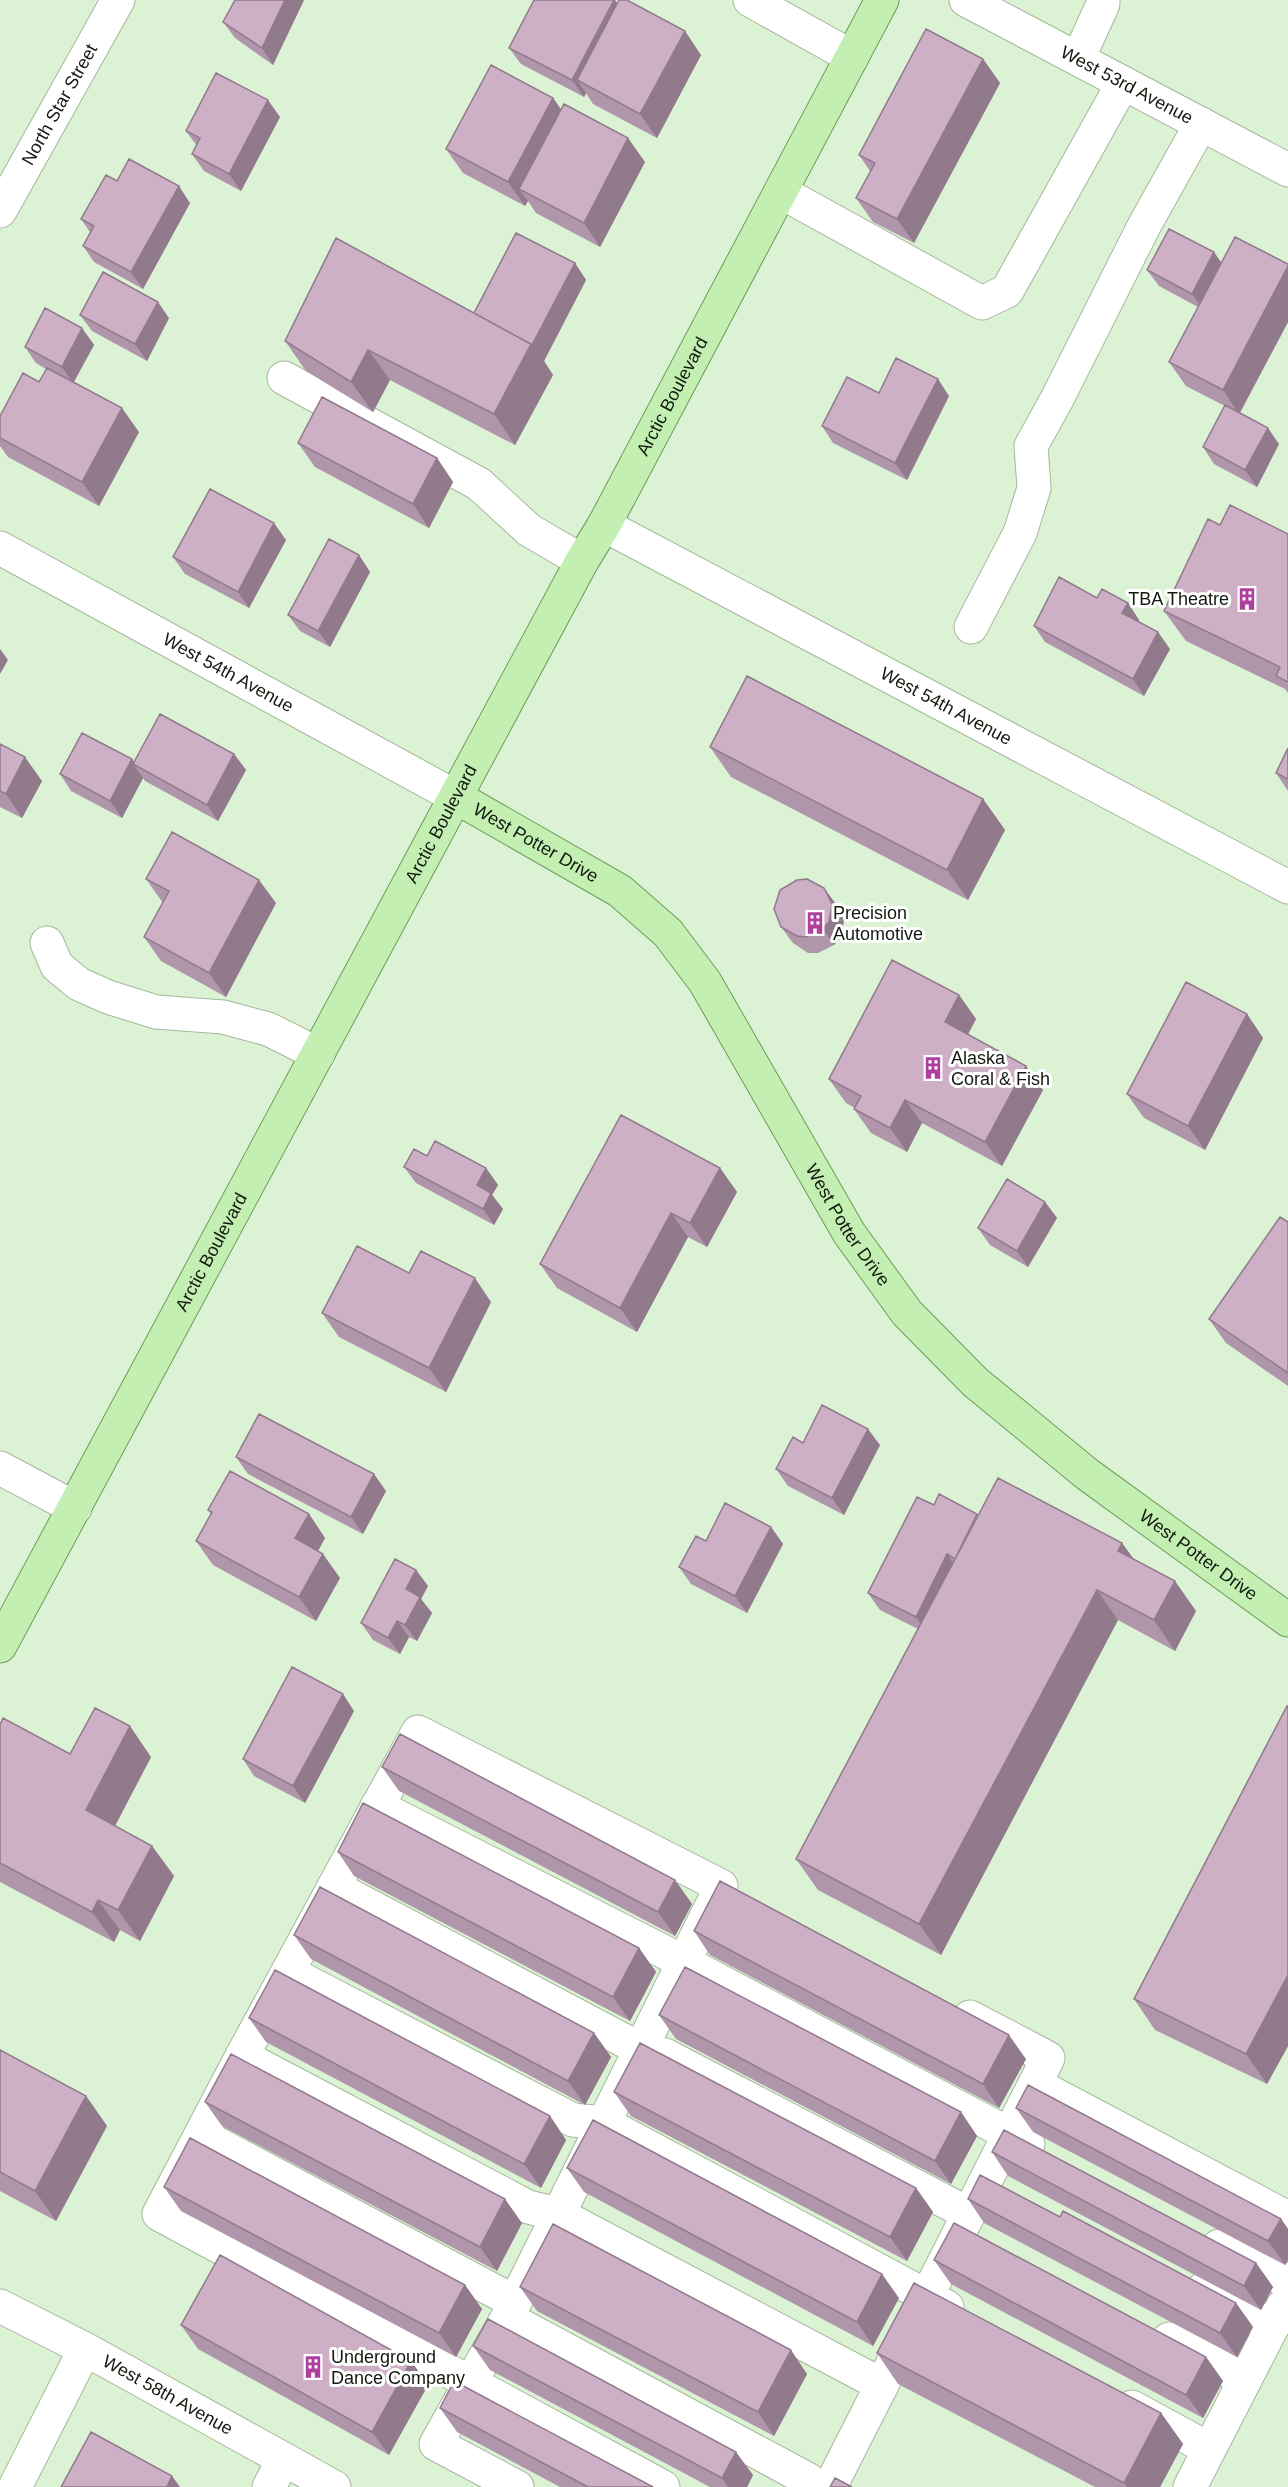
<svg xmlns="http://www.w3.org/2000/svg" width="1288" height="2487" font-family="Helvetica,sans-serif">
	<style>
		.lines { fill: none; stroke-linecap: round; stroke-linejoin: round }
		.minor-casing { stroke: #a3b89b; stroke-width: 35 }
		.major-casing { stroke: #6b9d59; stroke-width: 35 }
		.minor { stroke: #fff; stroke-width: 33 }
		.major { stroke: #c3efb3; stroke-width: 33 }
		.wall { fill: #b096aa }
		.shaded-wall { fill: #907a8b }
		.building { fill: #cdafc6; stroke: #907a8b; stroke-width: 1.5 }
		.labels { text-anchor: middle; stroke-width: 6; stroke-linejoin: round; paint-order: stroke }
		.street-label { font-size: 18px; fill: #121a0f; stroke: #fff }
		.poi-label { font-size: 18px; fill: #121a0f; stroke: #fff; text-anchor: start }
	</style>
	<rect width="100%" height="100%" fill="#dcf2d4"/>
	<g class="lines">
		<!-- minor casing -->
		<g class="minor-casing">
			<g id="minor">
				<path d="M750 0 852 57"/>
				<path id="s1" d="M966 0 1288 170"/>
				<path d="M1078 59 1103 4V0"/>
				<path d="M781 192 982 303 1007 291 1123 83"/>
				<path id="s2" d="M0 211 118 0"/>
				<path d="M284 378 479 484 529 530 582 561"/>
				<path id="s3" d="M604 525 1288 887"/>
				<path id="s4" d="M0 548 456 797"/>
				<path d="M971 627 1020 533 1034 488 1031 446 1057 399 1144 226 1201 124"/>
				<path d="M47 943 57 966 79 984 108 997 156 1012 223 1017 268 1029 318 1054"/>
				<path d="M0 1468 75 1508"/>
				<path d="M377 1806 684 1962 1028 2144"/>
				<path d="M334 1887 640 2049 665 2055 969 2214"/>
				<path d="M288 1972 573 2120 604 2123 947 2307"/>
				<path d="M242 2056 418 1732 721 1886"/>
				<path d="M1035 2084 1288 2218"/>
				<path d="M201 2135 515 2302"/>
				<path d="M1219 2246 1288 2282"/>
				<path d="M1202 2290 1273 2326"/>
				<path id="s5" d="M0 2306 85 2349 334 2487"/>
				<path d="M507 2318 717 1895"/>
				<path d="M1169 2339 1245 2380"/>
				<path d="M1132 2407 1209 2449"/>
				<path d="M15 2487 85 2349"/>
				<path d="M269 2487 283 2460"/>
				<path d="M517 2487 436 2444 507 2318 809 2480"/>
				<path d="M663 2487 159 2214 242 2056 528 2207 558 2214 882 2385"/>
				<path d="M830 2487 1048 2058 970 2017"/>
				<path d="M1190 2487 1283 2306"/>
			</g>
		</g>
		<!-- major casing -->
		<g class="major-casing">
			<g id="major">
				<path id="s6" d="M456 797 620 891 668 933 705 982 849 1233 907 1313 975 1382 1087 1474 1288 1620"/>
				<path id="s7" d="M0 1646 582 561 604 525 882 0"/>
			</g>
		</g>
		<!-- minor -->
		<use href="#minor" class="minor"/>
		<!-- major -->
		<use href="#major" class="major"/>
	</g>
	<!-- wall -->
	<path class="wall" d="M235 0H304L273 65 235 38 223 22Z
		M615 0 617 4 701 55 657 138 593 104 586 93 584 97 521 64 509 48Z
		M983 59 1000 83 914 243 873 222 856 198 870 171 859 155Z
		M553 98 561 110 645 162 600 247 536 213 528 201 525 206 463 173 446 149Z
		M280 117 241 191 204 171 192 154 197 146 186 131Z
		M117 181 190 203 143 289 94 262 83 246 90 232 81 219Z
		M1221 262 1288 264V322L1240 413 1279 444 1257 487 1214 464 1203 447 1225 406 1186 386 1169 362 1198 307 1159 286 1147 270Z
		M575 263 586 280 544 361 553 375 515 445 390 380 373 412 306 371 285 341 474 313Z
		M80 315 169 318 147 361 92 331Z
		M82 328 94 345 74 382 139 432 99 506 8 457 0 446V416L39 382 46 369 36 363 25 347Z
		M879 393 949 396 907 480 833 443 822 426Z
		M298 443 437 458 453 482 429 528 315 467Z
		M1220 525 1288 534V693L1285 689 1186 641 1164 611Z
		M286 540 249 608 185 574 173 557Z
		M359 555 370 572 330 647 300 631 288 615Z
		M1097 598 1128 603 1139 620 1138 622 1170 649 1144 696 1045 642 1034 626Z
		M0 744 42 781 22 818 0 807Z
		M710 747 983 799 1005 830 968 900 731 777Z
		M1288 748V791L1276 773Z
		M234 754 246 770 218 821 145 781 143 778 122 818 71 791 60 774 132 759 134 762Z
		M146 879 276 903 226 997 161 961 144 937 163 903Z
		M836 904 844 921 840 938 834 945 818 953H808L793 943 781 927Z
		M959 995 976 1019 968 1035 1043 1090 1002 1166 922 1123 907 1152 871 1133 854 1109 855 1108 846 1103 829 1079Z
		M1247 1014 1263 1038 1205 1150 1144 1118 1127 1094Z
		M427 1156 486 1168 498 1185 492 1195 503 1209 494 1225 416 1183 404 1167Z
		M720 1168 737 1192 707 1247 688 1237 637 1332 557 1288 540 1264Z
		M1045 1202 1057 1218 1028 1267 990 1245 978 1228Z
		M1288 1222V1386L1226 1343 1209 1319Z
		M409 1273 491 1302 446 1392 339 1337 322 1313Z
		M803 1443 880 1445 844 1515 788 1486 776 1469Z
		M236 1457 386 1491 363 1534 248 1474Z
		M934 1505 978 1515 1122 1543 1134 1560 1196 1611 1175 1651 1118 1620 941 1955 818 1890 796 1859 918 1629 880 1610 868 1593Z
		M208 1510 309 1514 325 1538 318 1551 340 1578 316 1621 213 1565 196 1541 211 1514Z
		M771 1527 783 1544 747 1613 691 1584 679 1567 706 1541Z
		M416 1570 428 1586 421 1599 432 1613 417 1641 409 1637 400 1654 373 1640 361 1623Z
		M1288 1706V2046L1267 2084 1155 2030 1134 1999Z
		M354 1711 305 1803 254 1776 243 1759Z
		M0 1725 70 1754 151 1757 115 1826 152 1846 174 1876 140 1941 120 1930 114 1942 0 1882Z
		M382 1767 675 1880 692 1904 675 1936 399 1791Z
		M338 1852 639 1948 656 1972 630 2021 354 1876Z
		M694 1931 1026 2059 999 2108 710 1955Z
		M294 1935 594 2033 611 2057 585 2105 311 1959Z
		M659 2015 961 2112 977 2136 951 2184 676 2039Z
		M249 2018 550 2116 566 2140 541 2188 266 2042Z
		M0 2050 86 2096 107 2126 56 2221 0 2191Z
		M614 2092 916 2188 933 2212 907 2261 631 2116Z
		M205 2102 522 2223 497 2271 222 2126Z
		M1016 2108 1281 2219 1288 2229V2260L1285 2265 1033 2132Z
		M992 2152 1256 2263 1273 2287 1261 2310 1008 2176Z
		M567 2168 899 2298 873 2346 584 2192Z
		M164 2187 465 2285 482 2309 456 2357 181 2211Z
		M968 2199 1060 2217 1236 2303 1253 2327 1237 2357 984 2223Z
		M934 2260 1206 2357 1223 2381 1203 2418 951 2284Z
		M520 2287 807 2374 774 2436 537 2311Z
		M181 2325 411 2361 428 2385 389 2455 198 2349Z
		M473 2346 753 2475 747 2487H710L490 2370Z
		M877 2353 1161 2413 1183 2444 1160 2487H1095L898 2384Z
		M440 2408 653 2487H560L457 2432Z"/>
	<!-- shaded-wall -->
	<path class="shaded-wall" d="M285 0H304L273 65 262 48Z
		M615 0 626 16 577 80 586 93 584 97 572 80Z
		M685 31 701 55 657 138 640 114Z
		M983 59 1000 83 914 243 897 219Z
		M553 98 570 122 519 189 528 201 525 206 508 182Z
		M268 100 280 117 241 191 229 174Z
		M628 138 645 162 600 247 584 223Z
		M179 186 190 203 143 289 131 272Z
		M1214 252 1226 269 1204 310 1192 294Z
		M575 263 586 280 544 361 553 375 515 445 494 414Z
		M1288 266V322L1239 414 1223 390Z
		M158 302 169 318 147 361 135 344Z
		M82 328 94 345 73 383 62 367Z
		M368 350 390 380 373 412 351 382Z
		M938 379 949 396 907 480 895 463Z
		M122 408 139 432 99 506 82 482Z
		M1268 428 1279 444 1257 487 1245 470Z
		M437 458 453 482 429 528 413 504Z
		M274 523 286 540 249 608 238 592Z
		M359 555 370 572 330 647 318 631Z
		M1128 603 1139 620 1134 630 1122 613Z
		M1158 632 1170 649 1144 696 1133 679Z
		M0 649 8 660 0 674Z
		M234 754 246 770 218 821 207 805Z
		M25 757 42 781 22 818 6 794Z
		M132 759 137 767 133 764 143 778 122 818 110 801Z
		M983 799 1005 830 968 900 947 870Z
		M259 880 276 903 226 997 209 973Z
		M824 888 836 904 844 921 840 938 834 945 823 929Z
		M959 995 976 1019 961 1046 945 1022Z
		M1247 1014 1263 1038 1205 1150 1188 1126Z
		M1026 1066 1043 1090 1002 1166 985 1142Z
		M905 1100 922 1123 907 1152 890 1128Z
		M486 1168 498 1185 492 1195 503 1209 494 1225 483 1209 477 1185Z
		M720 1168 737 1192 707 1247 690 1223Z
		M1045 1202 1057 1218 1028 1267 1017 1251Z
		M671 1213 688 1237 637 1332 620 1308Z
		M475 1278 491 1302 446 1392 429 1368Z
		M868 1429 880 1445 844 1515 832 1498Z
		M374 1474 386 1491 363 1534 351 1517Z
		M309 1514 325 1538 312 1562 295 1538Z
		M771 1527 783 1544 747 1613 735 1596Z
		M1122 1543 1144 1573 1118 1551Z
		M323 1554 340 1578 316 1621 299 1597Z
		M947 1554 959 1571 927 1633 916 1617Z
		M416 1570 428 1586 421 1599 432 1613 417 1641 405 1625 406 1589Z
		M1175 1581 1196 1611 1175 1651 1154 1620Z
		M1097 1590 1118 1620 941 1955 919 1924Z
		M397 1621 409 1637 400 1654 388 1638Z
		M343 1694 354 1711 305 1803 293 1786Z
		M130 1726 151 1757 107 1841 86 1810Z
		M152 1846 174 1876 140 1941 118 1910Z
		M675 1880 692 1904 675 1936 658 1912Z
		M98 1900 120 1930 114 1942 92 1912Z
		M639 1948 656 1972 630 2021 613 1997Z
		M1288 1975V2046L1267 2084 1246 2054Z
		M594 2033 611 2057 585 2105 568 2081Z
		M1009 2035 1026 2059 999 2108 983 2084Z
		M86 2096 107 2126 56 2221 35 2191Z
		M961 2112 977 2136 951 2184 935 2161Z
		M550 2116 566 2140 541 2188 524 2164Z
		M916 2188 933 2212 907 2261 890 2237Z
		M505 2199 522 2223 497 2271 480 2247Z
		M1281 2219 1288 2229V2260L1285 2265 1268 2241Z
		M1256 2263 1273 2287 1261 2310 1244 2286Z
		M882 2274 899 2298 873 2346 857 2322Z
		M465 2285 482 2309 456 2357 439 2333Z
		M1236 2303 1253 2327 1237 2357 1220 2333Z
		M791 2350 807 2374 774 2436 758 2412Z
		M1206 2357 1223 2381 1203 2418 1186 2395Z
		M411 2361 428 2385 389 2455 372 2432Z
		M1161 2413 1183 2444 1160 2487H1127L1124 2483Z
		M736 2452 753 2475 747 2487H728L722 2478Z
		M172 2476 180 2487H167Z"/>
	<!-- building -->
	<path class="building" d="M235 0H285L262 48 223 22Z
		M534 0H614L572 80 509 48Z
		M619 0H627L685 31 640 114 577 80Z
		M926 29 983 59 897 219 856 198 875 163 859 155Z
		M491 65 553 98 508 182 446 149Z
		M216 73 268 100 229 174 192 154 200 138 186 131Z
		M564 104 628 138 584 223 519 189Z
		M129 159 179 186 131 272 83 246 94 226 81 219 106 175 117 181Z
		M1169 229 1214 252 1192 294 1147 270Z
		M516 233 575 263 532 345 474 313Z
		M1235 237 1288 264V266L1223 390 1169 362Z
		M336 238 531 344 494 414 368 350 351 382 285 341Z
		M103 272 158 302 135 344 80 315Z
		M45 308 82 328 62 367 25 347Z
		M896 358 938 379 895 463 822 426 847 377 879 393Z
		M47 368 122 408 82 482 0 438V416L23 373 39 382Z
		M322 397 437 458 413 504 298 443Z
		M1225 405 1268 428 1245 470 1203 447Z
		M210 489 274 523 238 592 173 557Z
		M1230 505 1288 534V682L1276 676 1280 667 1164 611 1208 519 1220 525Z
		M329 539 359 555 318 631 288 615Z
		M1059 577 1097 598 1102 589 1128 603 1122 613 1158 632 1133 679 1034 626Z
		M747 676 983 799 947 870 710 747Z
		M160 714 234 754 207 805 133 764Z
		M82 733 132 759 110 801 60 774Z
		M0 744 25 757 6 794 0 791Z
		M1288 748V779L1276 773Z
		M172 832 259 880 209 973 144 937 169 891 146 879Z
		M807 879 824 888 832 904 829 922 823 929 806 937 797 936 781 927 774 909 780 890 797 880Z
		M892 960 959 995 945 1022 1026 1066 985 1142 905 1100 890 1128 854 1109 861 1096 829 1079Z
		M1186 982 1247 1014 1188 1126 1127 1094Z
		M621 1115 720 1168 690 1223 671 1213 620 1308 540 1264Z
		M435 1141 486 1168 477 1185 491 1193 483 1209 404 1167 414 1149 427 1156Z
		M1007 1179 1045 1202 1017 1251 978 1228Z
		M1280 1217 1288 1222V1373L1209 1319Z
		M357 1246 409 1273 421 1251 475 1278 429 1368 322 1313Z
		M822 1405 868 1429 832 1498 776 1469 793 1437 803 1443Z
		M259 1414 374 1474 351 1517 236 1457Z
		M230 1471 309 1514 295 1538 323 1554 299 1597 196 1541 212 1512 208 1510Z
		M998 1478 1122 1543 1118 1551 1175 1581 1154 1620 1097 1590 919 1924 796 1859Z
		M939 1494 977 1514 955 1559 947 1554 916 1617 868 1593 917 1497 934 1505Z
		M725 1503 771 1527 735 1596 679 1567 696 1536 706 1541Z
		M395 1559 416 1570 406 1589 420 1597 405 1625 397 1621 388 1638 361 1623Z
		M292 1667 343 1694 293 1786 243 1759Z
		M1287 1706H1288V1975L1246 2054 1134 1999Z
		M95 1708 130 1726 86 1810 152 1846 118 1910 98 1900 92 1912 0 1863V1725L3 1718 70 1754Z
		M400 1734 675 1880 658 1912 382 1767Z
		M363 1803 639 1948 613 1997 338 1852Z
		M720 1881 1009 2035 983 2084 694 1931Z
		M320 1887 594 2033 568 2081 294 1935Z
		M685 1967 961 2112 935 2161 659 2015Z
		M275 1970 550 2116 524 2164 249 2018Z
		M640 2043 916 2188 890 2237 614 2092Z
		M0 2050 86 2096 35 2191 0 2172Z
		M231 2054 505 2199 480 2247 205 2102Z
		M1028 2085 1281 2219 1268 2241 1016 2108Z
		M593 2120 882 2274 857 2322 567 2168Z
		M1004 2130 1256 2263 1244 2286 992 2152Z
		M190 2138 465 2285 439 2333 164 2187Z
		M980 2175 1060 2217 1063 2211 1236 2303 1220 2333 968 2199Z
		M954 2223 1206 2357 1186 2395 934 2260Z
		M553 2224 791 2350 758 2412 520 2287Z
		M220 2255 411 2361 372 2432 181 2325Z
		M914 2283 1161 2413 1124 2483 877 2353Z
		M488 2319 736 2452 722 2478 473 2346Z
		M454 2381 653 2487H588L440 2408Z
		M91 2432 172 2476 167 2487H61Z
		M835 2478 852 2487H830Z"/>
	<!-- icons -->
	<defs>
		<g id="building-bare" transform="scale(1.8)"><path d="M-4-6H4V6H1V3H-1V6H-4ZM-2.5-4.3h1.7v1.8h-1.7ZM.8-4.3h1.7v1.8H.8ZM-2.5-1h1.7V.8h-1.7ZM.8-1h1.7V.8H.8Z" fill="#ae3f9d" stroke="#fff" stroke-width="2.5" paint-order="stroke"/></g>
	</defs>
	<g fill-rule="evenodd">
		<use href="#building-bare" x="1247" y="599"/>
		<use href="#building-bare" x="815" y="923"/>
		<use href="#building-bare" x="933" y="1068"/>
		<use href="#building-bare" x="313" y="2367"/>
	</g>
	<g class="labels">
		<!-- street labels -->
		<g class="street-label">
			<text dy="6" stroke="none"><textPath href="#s1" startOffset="182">West 53rd Avenue</textPath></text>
			<text dy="6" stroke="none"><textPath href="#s2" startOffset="122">North Star Street</textPath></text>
			<text dy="6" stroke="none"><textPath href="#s7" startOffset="1419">Arctic Boulevard</textPath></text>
			<text dy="6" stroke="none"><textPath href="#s4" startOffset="260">West 54th Avenue</textPath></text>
			<text dy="6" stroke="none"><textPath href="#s3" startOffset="387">West 54th Avenue</textPath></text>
			<text dy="6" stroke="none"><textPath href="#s7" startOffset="933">Arctic Boulevard</textPath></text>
			<text dy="6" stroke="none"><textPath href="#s6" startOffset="92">West Potter Drive</textPath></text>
			<text dy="6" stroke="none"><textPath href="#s6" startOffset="596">West Potter Drive</textPath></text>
			<text dy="6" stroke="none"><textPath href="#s7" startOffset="447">Arctic Boulevard</textPath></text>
			<text dy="6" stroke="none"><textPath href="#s6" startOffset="1082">West Potter Drive</textPath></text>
			<text dy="6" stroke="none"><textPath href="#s5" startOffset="190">West 58th Avenue</textPath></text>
		</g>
		<!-- poi labels -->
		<g class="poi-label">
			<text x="1229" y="605" text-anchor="end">TBA Theatre</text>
			<text x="833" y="919">Precision<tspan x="833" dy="21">Automotive</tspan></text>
			<text x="951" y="1064">Alaska<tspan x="951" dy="21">Coral &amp; Fish</tspan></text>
			<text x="331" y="2363">Underground<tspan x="331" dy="21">Dance Company</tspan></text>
		</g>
	</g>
</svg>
